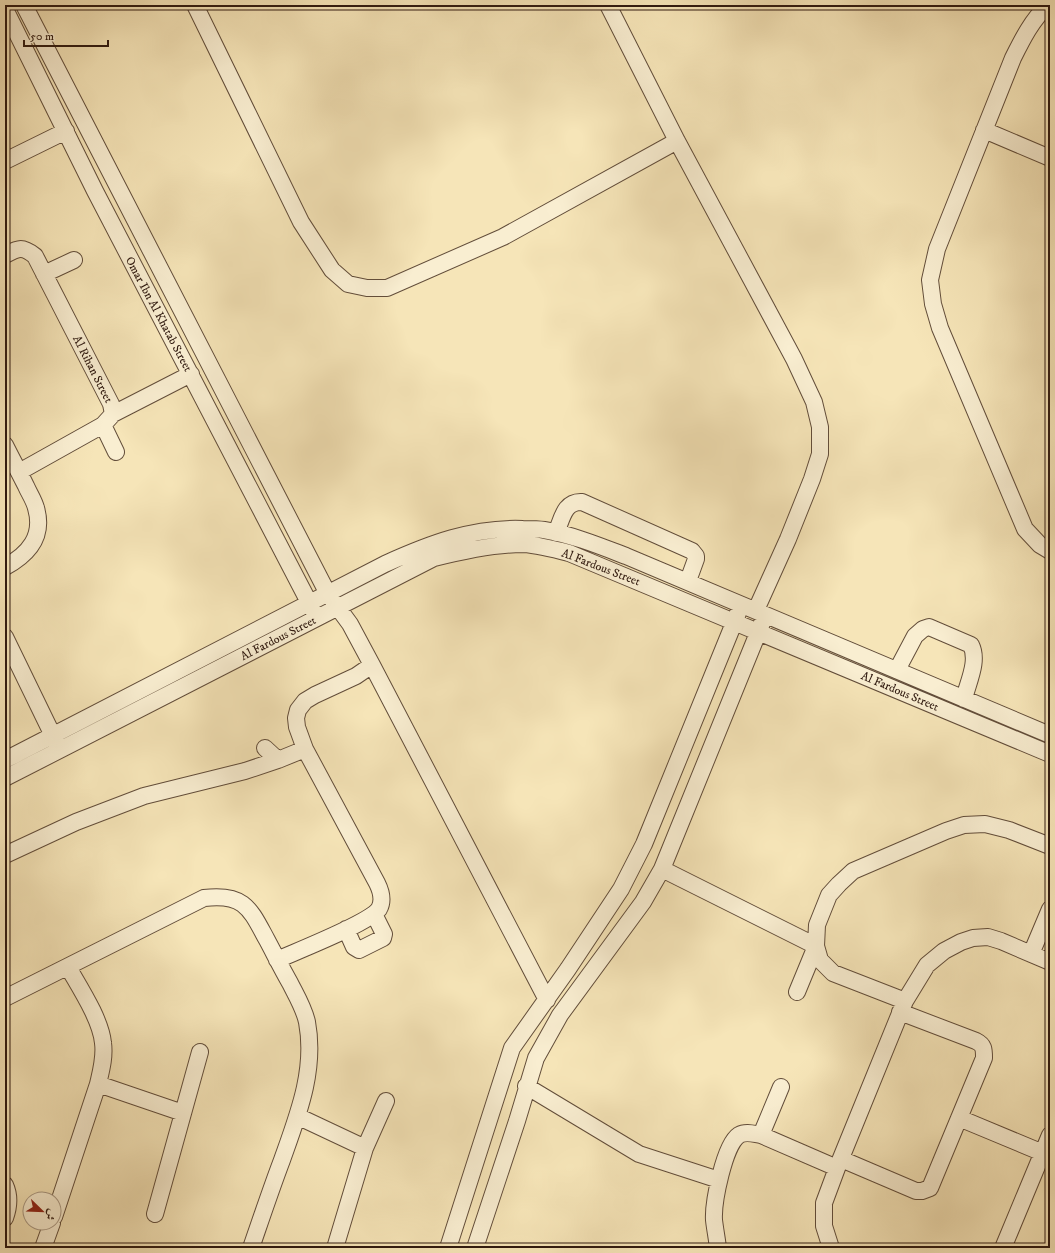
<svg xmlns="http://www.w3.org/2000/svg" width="1055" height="1253" font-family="'IM FELL DW Pica',Amiri,serif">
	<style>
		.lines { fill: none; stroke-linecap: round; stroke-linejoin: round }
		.minor-casing { stroke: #624d3a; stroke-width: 18 }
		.minor { stroke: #f9eed1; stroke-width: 16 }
		.labels { text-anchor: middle; stroke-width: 4; stroke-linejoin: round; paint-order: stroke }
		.street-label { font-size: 12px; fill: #301a10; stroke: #f9eed1 }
	</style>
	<rect width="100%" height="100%" fill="#f6e5b8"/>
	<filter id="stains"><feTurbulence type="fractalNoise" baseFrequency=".005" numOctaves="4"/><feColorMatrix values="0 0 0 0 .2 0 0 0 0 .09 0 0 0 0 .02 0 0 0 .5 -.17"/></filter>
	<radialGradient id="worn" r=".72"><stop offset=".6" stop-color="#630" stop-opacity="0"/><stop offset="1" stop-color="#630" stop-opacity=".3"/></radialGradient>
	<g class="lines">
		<!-- minor casing -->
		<g class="minor-casing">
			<path id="minor" d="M24 5 328 594 350 624 372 665 547 1000
				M195 5 301 222 332 270 348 284 367 288H387L503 237 677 141
				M608 5 677 141 794 359 814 402 820 427V454L812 479 788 539 756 610
				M1048 5C1032 20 1023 38 1013 58L937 249 930 280 933 304 940 328 1025 529 1040 545 1050 551
				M5 9 95 191 314 612
				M984 130 1050 158
				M5 161 66 131
				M5 255C19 248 22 246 35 256L111 404 113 414 103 425 19 472
				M44 274 74 260
				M113 414 191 374
				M103 425 116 452
				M5 445C12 459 19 472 26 486 29 493 34 500 36 508 44 536 29 554 5 567
				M556 533C562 519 564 501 582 502L692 551 696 556V559L688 581
				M5 637 57 744
				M897 670 915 636 923 629 929 627 971 645C979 661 968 682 964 699
				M265 748 278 760
				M5 760 385 564C429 544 473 527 523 529 530 529 538 529 544 530 573 535 600 546 626 556L1050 735
				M5 778 434 558C462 551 493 544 523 544 538 545 554 549 569 553L1050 754
				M5 855 76 822 144 796 245 771 278 760 305 749
				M662 869 816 946 797 992
				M346 929 354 947 359 950 383 938 384 934 374 914
				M1031 954 1050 909
				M277 960C297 951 369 923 379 909 384 900 381 891 377 883L305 749 297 727 296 718 298 710 305 701 315 695 356 676 372 665
				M5 998 204 898C245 893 250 909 267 940 275 955 282 969 290 983 296 995 304 1008 307 1022 316 1070 298 1115 282 1160 271 1189 261 1219 251 1248
				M905 1001 833 973 820 960 816 946 817 925 829 895 839 884 853 871 946 831 964 825 985 824 1009 830 1050 846
				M98 1084 183 1113
				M526 1086 639 1154 719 1180
				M297 1116 365 1148 335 1248
				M959 1118 1043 1153
				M761 1135 781 1087
				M365 1148 386 1101
				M841 1159 916 1191H922L930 1188 984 1058C984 1049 984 1045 976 1041L900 1012
				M5 1185C10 1196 9 1207 5 1218
				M155 1214 200 1052
				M54 1217 98 1084C101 1071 105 1057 103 1043 101 1020 80 988 68 967
				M43 1248 52 1223
				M448 1248 512 1048 568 969 621 889 644 844 738 613
				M475 1248 517 1121 536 1058 560 1015 643 902 662 869 762 623
				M718 1248C717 1239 715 1229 714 1220 713 1203 724 1145 739 1135 746 1131 754 1134 761 1135L837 1168
				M831 1248 824 1226V1203L837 1168 905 1001 927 965 944 951 961 942 973 938 988 937 1001 941 1050 962
				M1003 1248 1050 1135"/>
		</g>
		<!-- minor -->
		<use href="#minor" class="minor"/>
	</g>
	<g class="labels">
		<!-- street labels -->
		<g class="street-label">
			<text transform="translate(159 314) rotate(62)" y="4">Omar Ibn Al Khatab Street</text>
			<text transform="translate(93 369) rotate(63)" y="4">Al Rihan Street</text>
			<text transform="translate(601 567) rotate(21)" y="4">Al Fardous Street</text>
			<text transform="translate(278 638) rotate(-27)" y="4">Al Fardous Street</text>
			<text transform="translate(900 691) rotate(23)" y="4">Al Fardous Street</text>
		</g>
	</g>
	<!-- margin -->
	<rect width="1055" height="1253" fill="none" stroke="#f6e5b8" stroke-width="20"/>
	<rect x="6" y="6" width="1043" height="1241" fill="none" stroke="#301a10" stroke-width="2"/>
	<rect x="10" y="10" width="1035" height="1233" fill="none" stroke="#301a10"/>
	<!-- north arrow -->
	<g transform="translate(42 1211) rotate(113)"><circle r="19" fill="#f9eed1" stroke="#a99984"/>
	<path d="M0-3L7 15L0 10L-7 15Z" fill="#8f2418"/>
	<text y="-6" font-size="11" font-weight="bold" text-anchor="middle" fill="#301a10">ش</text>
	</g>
	<!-- scale -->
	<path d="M24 40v6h84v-6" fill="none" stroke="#301a10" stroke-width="2"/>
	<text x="30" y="40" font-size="12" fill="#301a10" stroke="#f9eed1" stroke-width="3" paint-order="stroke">50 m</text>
	<rect width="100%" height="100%" filter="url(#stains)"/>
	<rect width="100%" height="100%" fill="url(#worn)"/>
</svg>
